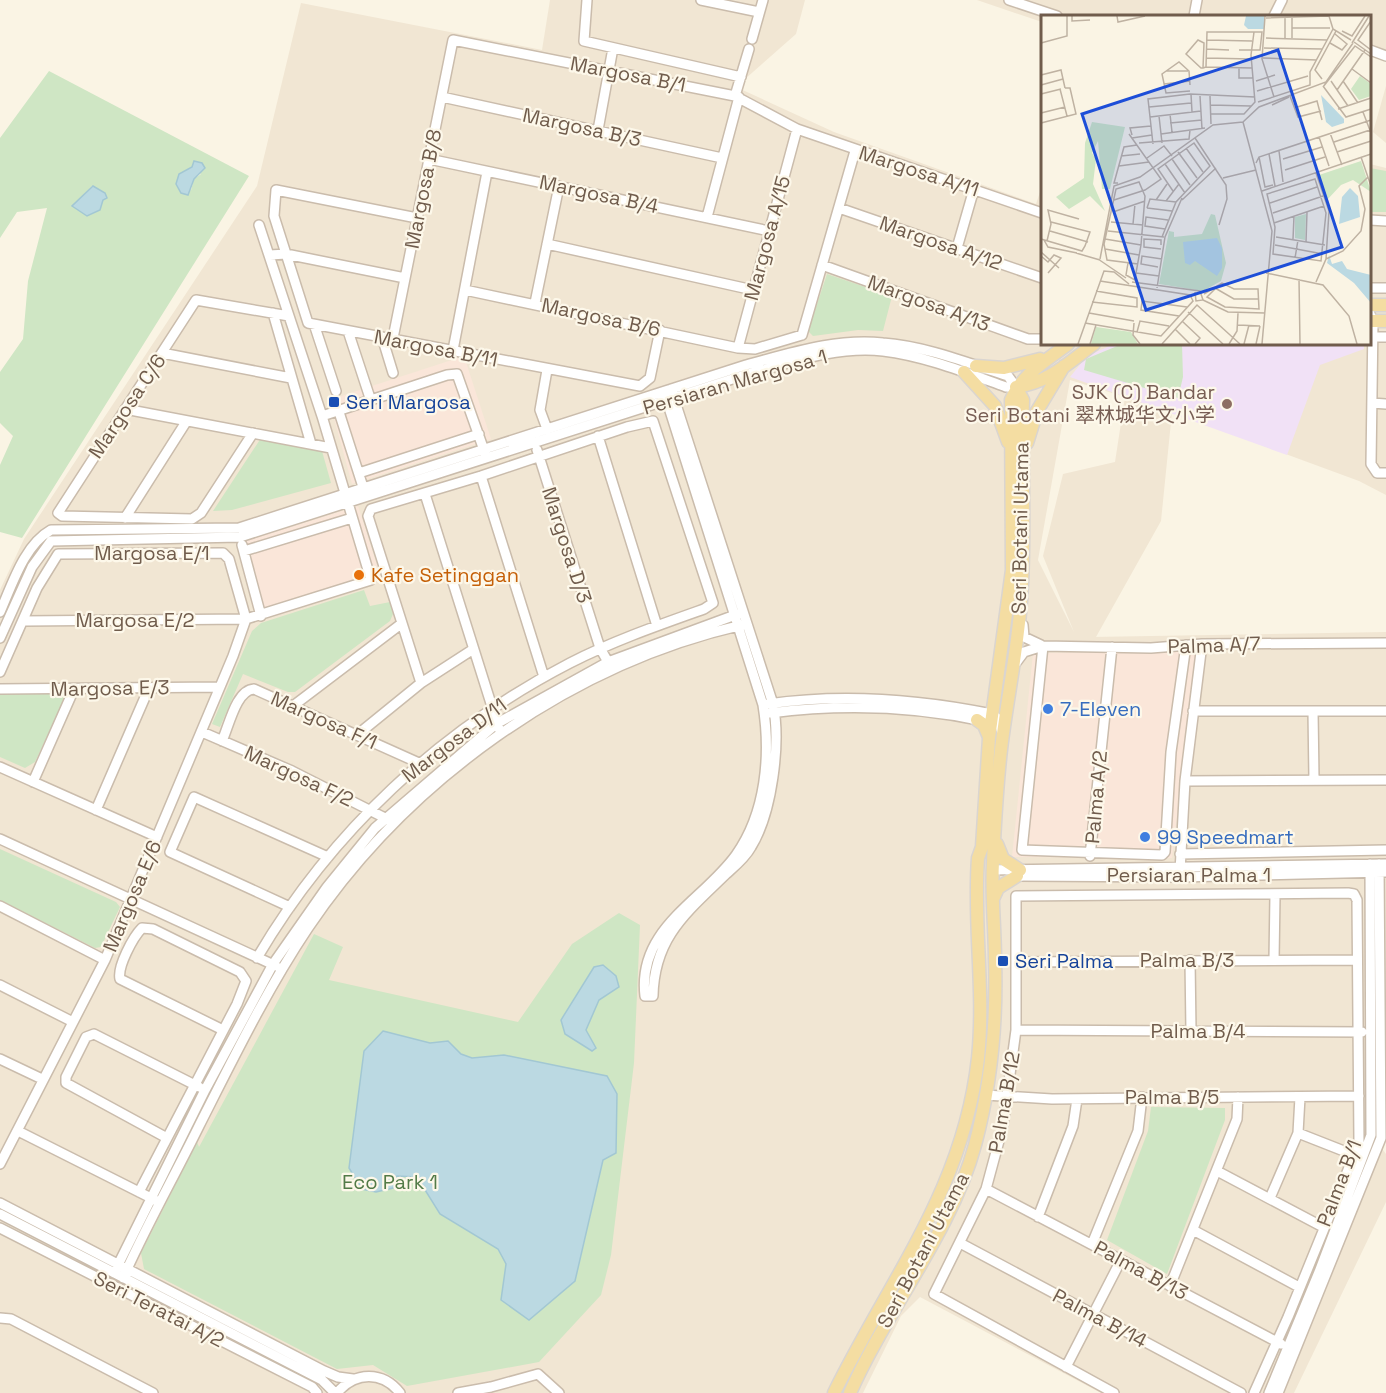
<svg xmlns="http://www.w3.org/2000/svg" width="1386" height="1393" font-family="'Space Grotesk','Noto Sans SC',sans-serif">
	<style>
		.residential { fill: #f1e6d3; fill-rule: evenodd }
		.commercial { fill: #fae6d9 }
		.education { fill: #f1e1f6 }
		.green { fill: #cfe6c4; fill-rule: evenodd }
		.water { fill: #bbd9e2; stroke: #a2c7d3; stroke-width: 1.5 }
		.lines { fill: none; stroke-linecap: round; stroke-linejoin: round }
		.minor-casing { stroke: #cabcac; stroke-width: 12 }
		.major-casing { stroke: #dad5d0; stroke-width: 15 }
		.minor { stroke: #fff; stroke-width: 9 }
		.major { stroke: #f4dda2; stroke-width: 12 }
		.transit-dot { fill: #1a4fb4; stroke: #fdf8ea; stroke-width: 2 }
		.education-dot { fill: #8d6e63; stroke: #fdf8ea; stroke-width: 2 }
		.food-dot { fill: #e8710a; stroke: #fdf8ea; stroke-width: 2 }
		.shop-dot { fill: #3f7fe0; stroke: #fdf8ea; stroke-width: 2 }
		.labels { text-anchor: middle; stroke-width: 4.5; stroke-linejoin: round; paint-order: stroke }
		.street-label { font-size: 20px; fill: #705c4c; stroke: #fdf8ea }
		.education-label { font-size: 20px; fill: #785e54; stroke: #fdf8ea; text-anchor: end }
		.transit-label { font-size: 20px; fill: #164399; stroke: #fdf8ea; text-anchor: start }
		.food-label { font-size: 20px; fill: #c56008; stroke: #fdf8ea; text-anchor: start }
		.shop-label { font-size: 20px; fill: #366cbe; stroke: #fdf8ea; text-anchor: start }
		.park-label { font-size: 20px; fill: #537b48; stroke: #fdf8ea }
		.inset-road { fill: none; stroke: #bfb2a2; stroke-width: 1.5 }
		.view { fill: #1d4ed8; fill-opacity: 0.15; stroke: #1d4ed8; stroke-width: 3 }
		.inset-edge { fill: none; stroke: #705c4c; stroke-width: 3 }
	</style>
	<rect width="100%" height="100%" fill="#faf4e4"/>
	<!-- residential -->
	<path class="residential" d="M550 0H805L796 34 736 87 834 132 1036 204 1042 186V344H1370V164L1386 168V495L1359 481 1172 412 1161 521 1096 637H1091L1386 632V1126L1383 1150 1386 1154V1202L1294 1393H1101L920 1297 901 1316 863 1393H0V590L24 539 257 186 301 3 542 50ZM1070 380 1125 397 1115 462 1063 474 1043 556 1074 632 1038 560Z
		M977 0H1386V60L1370 55V16H1042V22Z
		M1386 86V143L1373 132Z"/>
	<!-- commercial -->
	<path class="commercial" d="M464 356 491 439 352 484 329 400Z
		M358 506 382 581 260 619 236 544Z
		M1196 651 1172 858 1012 857 1033 653Z"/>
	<!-- education -->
	<path class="education" d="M1114 344H1364V349L1320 365 1287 455 1070 377 1087 356Z"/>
	<!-- green -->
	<path class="green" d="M49 71 249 176 22 538 0 532V465L13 436 0 423V372L23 339 28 281 47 208 17 212 0 238V138ZM192 167 201 174 194 179 191 190 181 193 176 184 179 175ZM92 186 99 192 87 216 79 208 84 194Z
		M1370 168 1386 171V212H1370Z
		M827 274 892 296 883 331 858 330 813 336 808 331Z
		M1122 344H1182L1183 377 1178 398 1084 370 1086 359Z
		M261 438 322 451 331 483 232 510 213 511Z
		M364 590 370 606 390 602 393 614 390 621 295 692H288L243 674 220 727 212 724 252 631 261 623Z
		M61 693 65 698 35 762 25 768 0 757V694Z
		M0 849 116 902 120 907 101 947 95 948 0 900Z
		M619 913 640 925 634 1063 611 1255 601 1295 539 1362 407 1386 373 1365 337 1369 144 1269 141 1253 197 1142 199 1147 314 934 343 947 329 980 518 1022 572 944Z
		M1151 1107 1225 1108V1120L1167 1274 1107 1240 1148 1131Z"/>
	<!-- water -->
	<path class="water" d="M194 161 202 163 205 168 194 179 188 195 181 193 176 184 179 174 192 167Z
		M93 186 105 193 107 198 103 200 100 210 87 216 72 206Z
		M603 965 616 976 619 987 599 1000 586 1030 596 1048 592 1051 565 1034 561 1020 594 967Z
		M383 1031 430 1043 448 1041 461 1054 472 1058 504 1055 607 1076 617 1094 616 1153 603 1160 575 1281 529 1320 501 1300 506 1264 498 1249 440 1214 417 1177 397 1176 393 1188 376 1192 362 1189 349 1168 364 1051Z"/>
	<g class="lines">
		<!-- minor casing -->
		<g class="minor-casing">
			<path id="minor" d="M587 0 584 41 741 77
				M701 0 759 12
				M1009 0 1057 16
				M1194 16 1197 0
				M1274 16 1282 0
				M752 39 763 0
				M1370 50 1386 56
				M735 96 749 49
				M442 97 722 158
				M598 130 613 48
				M429 159 769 231
				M839 208 1042 278
				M707 217 739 97
				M417 218 276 190 274 216 308 323 640 386 650 378 660 330
				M1370 220 1386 221
				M547 244 753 290
				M957 248 974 189
				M270 255 286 254 405 278
				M822 265 1028 339H1042
				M1370 288H1386
				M465 290 738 348 755 349 802 335
				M535 303 559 186
				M273 313 311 444
				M1370 314 1373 321 1371 464 1377 473H1386
				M314 324 336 391
				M348 331 371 401
				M802 335 855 151
				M382 337 393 373
				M1373 337H1386
				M393 338 453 40 735 96 797 129 1042 213
				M738 348 797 129
				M453 350 487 172
				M162 353 291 378
				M547 370 540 410 547 429
				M664 392 763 705C771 755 766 813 736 855 703 901 637 928 645 996H653C654 937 687 912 726 874 735 866 745 858 751 847 772 813 781 743 773 704L671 389
				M1372 403 1386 404
				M125 409 331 448
				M339 412 363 487
				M322 416 447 375 457 374 486 456
				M253 433 201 513 192 519 62 516 58 513 196 300 289 316
				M598 436 657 626
				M537 450 600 648 608 662
				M359 473 479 434
				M481 476 544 677
				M425 494 499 729
				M125 518 186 422
				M242 545 261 616
				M244 551 352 518
				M0 612C12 585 24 545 51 530L239 528 746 365C791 353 836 338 883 343 925 346 968 363 1008 376L1016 387
				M24 621 246 619 371 580 322 416 259 225
				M1023 625 1024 637 1041 645
				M0 638 32 567 51 541 240 537 748 374C792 362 837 346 883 351 925 356 967 373 1006 387H1016
				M1043 646 1022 850 1162 855 1165 852 1171 752 1186 645
				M1015 664 1024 652 1043 646 1151 648 1202 644 1386 643
				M0 672 37 588 58 554 223 553 229 559 246 619 233 656 105 960 0 1164
				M0 689 220 687
				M768 704C844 693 918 699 992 714L998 719 1002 733
				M293 706 401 624
				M1193 711H1386
				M1313 711 1314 779
				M770 713C840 704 913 706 983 721
				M202 732 292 771 389 820
				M357 735 421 683 472 650
				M222 741C229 726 236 690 254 689L419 763
				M0 767 157 837
				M1185 781 1386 780
				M33 782 74 689
				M96 810 149 688
				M0 839 276 966
				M1180 854 1386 850
				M1090 856 1112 647
				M992 870 1386 864
				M1180 871 1185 781 1202 644
				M1019 876 1180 877 1386 872
				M0 906 105 960
				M290 907 170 852 194 797 328 857
				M257 958C331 832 440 730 570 663 613 641 659 625 704 609L713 603 653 421 627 427 481 476 371 509 368 516 421 683
				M1190 960 1191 1031
				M1274 960 1275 895
				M1017 962 1357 960
				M0 985 73 1022
				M1016 1030 1362 1032
				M0 1059 42 1079
				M985 1095 1052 1099 1359 1096
				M18 1131 157 1201
				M1298 1133 1354 1155
				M167 1138 66 1083V1077L86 1037 94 1034 199 1087
				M1217 1171 1323 1227
				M986 1189 1281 1344
				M139 1192 237 1004 246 981 240 972 153 929 142 928C133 937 117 967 120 979L223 1030
				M1270 1198 1298 1133 1300 1097
				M0 1203 324 1371 338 1377 353 1379
				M0 1214 322 1380 335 1393
				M1038 1217 1073 1126 1077 1099
				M0 1228 312 1387 317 1393
				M1193 1230 1299 1287
				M960 1243 1241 1393
				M1092 1244 1138 1131 1142 1097
				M114 1273 205 1090 273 964 327 887 375 828 496 724 608 662 738 614
				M123 1278C146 1226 174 1177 199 1126 232 1061 267 989 308 928 407 781 568 665 742 625
				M1170 1286 1237 1119 1238 1097
				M0 1318 11 1319 153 1393
				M1066 1367 1121 1260
				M337 1393C355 1371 383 1371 400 1393
				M458 1393 491 1387 538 1374 559 1393
				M1114 1393 934 1294 986 1189 1003 1126 1016 1030V896L1348 893 1354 894 1357 900 1359 1143 1288 1317 1254 1393
				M1269 1393 1319 1272 1371 1135 1370 864
				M1278 1393 1381 1138 1379 864"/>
		</g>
		<!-- major casing -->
		<g class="major-casing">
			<path id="major" d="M1370 305H1386
				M1370 321H1386
				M976 366 1004 368 1040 359
				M964 372 995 406 1008 442
				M1016 387C1050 382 1068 363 1094 344
				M1027 443 1037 411 1064 366
				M977 720 984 725 989 737
				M997 844 1003 859 1020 870
				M993 899 998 888 1017 876
				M834 1393C890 1279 964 1189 978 1058 985 991 973 924 978 858L982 847 989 738 1012 570 1011 400C1022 374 1046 361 1068 344
				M850 1393C886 1311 952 1231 975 1145 991 1085 997 1022 995 960 995 928 991 895 993 862 995 820 997 776 1003 734 1009 690 1018 645 1021 601 1026 534 1021 467 1023 400L1016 387"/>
		</g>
		<!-- minor -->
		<use href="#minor" class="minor"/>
		<!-- major -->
		<use href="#major" class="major"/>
	</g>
	<!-- markers -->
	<g class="transit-dot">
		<rect x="328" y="396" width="12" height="12" rx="3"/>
		<rect x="997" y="955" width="12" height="12" rx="3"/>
	</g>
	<circle class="education-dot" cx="1227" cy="404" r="6"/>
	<circle class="food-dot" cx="359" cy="575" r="6"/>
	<g class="shop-dot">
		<circle cx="1048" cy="709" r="6"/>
		<circle cx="1145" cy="837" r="6"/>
	</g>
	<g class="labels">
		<!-- street labels -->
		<g class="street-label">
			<text transform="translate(628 74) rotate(11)" y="7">Margosa B/1</text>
			<text transform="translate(582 127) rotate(12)" y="7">Margosa B/3</text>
			<text transform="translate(919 171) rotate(18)" y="7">Margosa A/11</text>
			<text transform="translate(423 189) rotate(-79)" y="7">Margosa B/8</text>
			<text transform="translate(599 194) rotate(12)" y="7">Margosa B/4</text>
			<text transform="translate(767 238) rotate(-75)" y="7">Margosa A/15</text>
			<text transform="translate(941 243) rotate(19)" y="7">Margosa A/12</text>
			<text transform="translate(929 303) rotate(20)" y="7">Margosa A/13</text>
			<text transform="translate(601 317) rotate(12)" y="7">Margosa B/6</text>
			<text transform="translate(436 348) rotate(11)" y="7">Margosa B/11</text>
			<text transform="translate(735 382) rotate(-16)" y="7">Persiaran Margosa 1</text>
			<text transform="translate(127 406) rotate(-56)" y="7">Margosa C/6</text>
			<text transform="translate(1020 528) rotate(-89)" y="7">Seri Botani Utama</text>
			<text transform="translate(567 545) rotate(72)" y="7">Margosa D/3</text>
			<text x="152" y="560">Margosa E/1</text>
			<text x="135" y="627">Margosa E/2</text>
			<text transform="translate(1214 645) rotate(-2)" y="7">Palma A/7</text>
			<text transform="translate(110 688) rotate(-1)" y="7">Margosa E/3</text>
			<text transform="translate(324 720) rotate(24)" y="7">Margosa F/1</text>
			<text transform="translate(454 740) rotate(-37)" y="7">Margosa D/11</text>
			<text transform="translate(299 776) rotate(25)" y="7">Margosa F/2</text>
			<text transform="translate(1096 797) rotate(-85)" y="7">Palma A/2</text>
			<text x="1189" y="882">Persiaran Palma 1</text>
			<text transform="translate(132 896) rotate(-67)" y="7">Margosa E/6</text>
			<text x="1187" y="967">Palma B/3</text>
			<text x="1198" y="1038">Palma B/4</text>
			<text x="1172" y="1104">Palma B/5</text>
			<text transform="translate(1004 1102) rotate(-80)" y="7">Palma B/12</text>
			<text transform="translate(1339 1183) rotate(-69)" y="7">Palma B/1</text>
			<text transform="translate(923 1250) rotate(-62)" y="7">Seri Botani Utama</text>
			<text transform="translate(1141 1270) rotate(28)" y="7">Palma B/13</text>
			<text transform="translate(159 1309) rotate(27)" y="7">Seri Teratai A/2</text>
			<text transform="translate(1100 1318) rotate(28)" y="7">Palma B/14</text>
		</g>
		<!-- education labels -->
		<g class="education-label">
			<text x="1215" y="399">SJK (C) Bandar<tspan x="1215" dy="23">Seri Botani 翠林城华文小学</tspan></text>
		</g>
		<!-- transit labels -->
		<g class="transit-label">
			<text x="346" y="409">Seri Margosa</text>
			<text x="1015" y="968">Seri Palma</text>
		</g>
		<!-- food labels -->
		<g class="food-label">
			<text x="371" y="582">Kafe Setinggan</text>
		</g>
		<!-- shop labels -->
		<g class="shop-label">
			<text x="1060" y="716">7-Eleven</text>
			<text x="1157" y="844">99 Speedmart</text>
		</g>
		<!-- park labels -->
		<g class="park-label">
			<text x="390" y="1189">Eco Park 1</text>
		</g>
	</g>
	<!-- overview -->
	<g transform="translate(1041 15)">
		<rect width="330" height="330" fill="#faf4e4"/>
		<path d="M319 61 330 69V81L318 85 310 74ZM51 107 84 112 69 174H61L57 126 51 138 55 144 52 169 64 196 49 181 28 194 15 182 43 163 44 128ZM320 146 330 177 312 165 300 170 286 185 278 160ZM170 199 174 200 185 248 180 266 162 276 118 269 128 216 133 217V222L161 219ZM265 199 264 225 254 223V202ZM55 312 90 317 97 329H50Z" fill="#cfe6c4"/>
		<path d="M205 1H223V14H207L203 10ZM280 80 303 104V108L291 112 285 107ZM309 173 317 181 319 202 298 209 301 182ZM176 223 181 233V253L176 261 154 246 149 250 144 248 142 227ZM288 240 291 249 301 246 306 254 330 260V288L313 268 286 248Z" fill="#bbd9e2"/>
		<path class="inset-road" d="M31 1V6L49 5M76 1 77 7 104 1M224 1 221 44 233 82M288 1 292 14 310 25M225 3 288 1M251 3V23M330 6 317 25 330 35M251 13H289M301 16 311 21 324 1M225 23 286 25M244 23V3M166 25 211 26M313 27 330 39M0 28 26 21V1M289 28 301 35 306 29 294 19M311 28 328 1M223 33 281 34M166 34 188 35M165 43 210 44M222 43 276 45M165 52 166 17H221L219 35H198M162 53 163 28 157 25 145 39 160 53H162L165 52 211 53M198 53V63H212M311 54 330 68M125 56H147M0 60 20 55 24 73M281 64 274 55 295 16M215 66 234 60M290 66 307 91M302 66 317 88M123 69 149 66M0 70 22 64M149 70 148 56 138 47 121 59 125 78 149 76M282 71 305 102 330 94M282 72 314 31 330 42M19 74 26 101M296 75 324 35M216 76 267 61M0 79 20 74M150 79 151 97M159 81 161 114M169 81 170 109M249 81 257 102 280 96M217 87 269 70V57L292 14M169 90 210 91M231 90 248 82M108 92 150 88M253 93 276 86 281 105M297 94 330 83M322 97 330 118M0 98 24 92M129 99 131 117M169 99H203L214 87 210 40 213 17M118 101 121 128M109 102 160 96M202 107 231 216 221 329M202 107 218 92 285 67 312 28M0 108 35 99 29 73H24M129 108 161 105M289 118 301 150M120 119 164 113M91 120 89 113 110 111M278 122 288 151M91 123 111 120M154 123 185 170 186 184 178 210M293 127 329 115M98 128 148 124 149 115M112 129 107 84 149 79 214 82M145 133 162 157M238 136 242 167M137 137 156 163M296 137 330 126M228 139 234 171M80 141 99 139M218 142 224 172 232 170M320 142 330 171M106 143 123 131 131 141M131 144 149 170M242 144 281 132M215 148 218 142 330 105M124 149 144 178M78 151 108 147M244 155 284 142M275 158 288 196 285 244 275 267M182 163 215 155M274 164 285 198 280 246 232 239 234 212 226 179ZM77 168H73L83 132 96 130M221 176 330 139M73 185 104 175 120 164 88 119M115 185 126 169M141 185 175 153M125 186 138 169M229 188 276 172M106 193 109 184 135 187M106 193 131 196M72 197 104 186M232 198 282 181M70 207 102 210M233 208 283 191M92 209 94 189M124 214 104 211 105 202 127 205M9 216 47 227M67 216 123 222M121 222 135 187 169 151 153 128 117 154 132 176M235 222 284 230M0 224 41 236 44 231 49 217 10 207M64 224 100 230M252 224 253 201M3 225 7 232 36 238M6 226 10 209 7 195 38 204M265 227 266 197M234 230 282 239M64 234 98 240M120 234 103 232V224L120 225V230M0 237 18 253M35 238 59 245M0 241 7 247 13 240 20 243 7 258M254 243 257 225M57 244 85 263M59 244 73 171 99 162 172 110 202 107M285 244 302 236 320 216 324 194 318 171 327 162M87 248 85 260 94 265 95 258 100 230 104 181 98 167 75 174 63 229 66 245 97 249M117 252 100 249 101 241 121 244M95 258 118 261M225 258 282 270 308 301 316 329M258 264 259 329M91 267 159 276 162 285 155 286 154 277M116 273 124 222 141 183M174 273 193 284H217M163 279 181 268 193 274H217L218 294 184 292 166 282 174 274M162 285 187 297 224 298M51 287 96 292V283L55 276M147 297 182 329M48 298 93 306M138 301 100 295 101 286 146 292M141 306 159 323 154 329M44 308 120 321 152 286 149 280 59 266M93 308 92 320 99 329M197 310 219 311M134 314 149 329M96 317 99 306 128 311M37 329 63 256 73 257 88 269M49 329 55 310M121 329 156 290 199 329M188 329 196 316 197 298M203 329 208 310M215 329 219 311"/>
		<path class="view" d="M237 35 301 232 105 295 41 99Z"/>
		<rect width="330" height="330" class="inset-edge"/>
	</g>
</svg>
